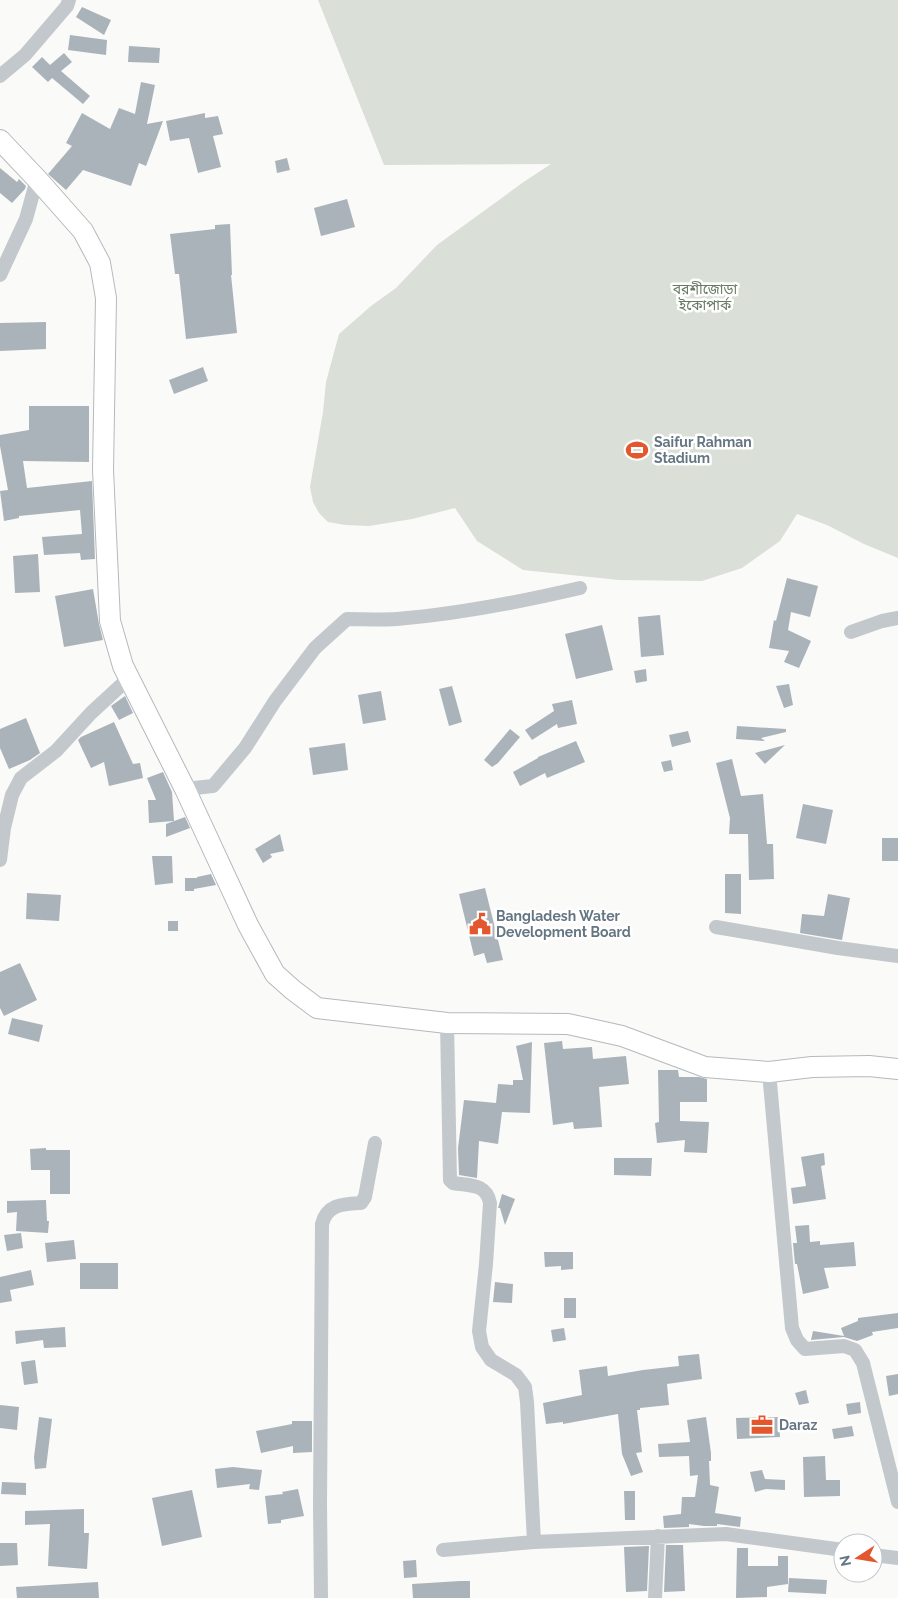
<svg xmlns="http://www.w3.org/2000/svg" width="898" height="1598" font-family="Raleway,'Noto Sans Bengali',sans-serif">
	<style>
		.green { fill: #dadfd7 }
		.building { fill: #aab3b9 }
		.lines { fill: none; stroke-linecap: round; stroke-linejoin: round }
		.highway-casing { stroke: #b4b9bd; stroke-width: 22 }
		.minor { stroke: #c3c8cc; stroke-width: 14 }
		.highway { stroke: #fff; stroke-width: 20 }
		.labels { text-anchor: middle; stroke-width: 5; stroke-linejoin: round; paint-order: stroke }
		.park-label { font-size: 14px; fill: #687a64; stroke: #fff }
		.poi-label { font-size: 14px; font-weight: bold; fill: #657683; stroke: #fff; text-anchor: start }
	</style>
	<rect width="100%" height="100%" fill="#fafaf8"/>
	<!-- green -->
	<path class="green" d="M318 0H898V558L864 544 827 525 797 514 780 541 742 568 702 581 619 580 523 570 477 541 455 508 412 519 369 526 345 525 328 522 319 513 313 502 310 487 323 412 326 382 339 334 371 306 396 288 437 245 525 181 551 164 384 165Z"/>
	<!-- building -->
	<path class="building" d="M82 7 111 20 104 35 76 17Z
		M70 35 107 40 106 55 68 50Z
		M129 46 160 48 159 63 128 62Z
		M64 53 72 62 61 71 90 96 83 104 52 78 48 82 32 67 42 57 50 65Z
		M141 82 155 85 147 124 163 121 146 166 139 163 131 186 83 170 66 190 48 174 72 146 66 143 82 113 110 129 119 108 135 114Z
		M205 113V118L218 116 223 134 213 136 221 167 198 173 189 138 170 141 166 121Z
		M287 158 290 170 277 173 275 161Z
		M0 168 17 182 19 179 26 186 25 189 12 203 0 193Z
		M347 199 355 227 321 236 314 208Z
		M230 224 232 275H231L237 333 186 339 179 274H175L170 234 215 229V225Z
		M46 322V349L0 351V323Z
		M203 367 208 381 174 394 169 380Z
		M29 406H89V462L23 461 27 488 92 481 95 559 81 560 80 553 44 555 42 537 82 534 80 510 19 516V518L4 521 0 491 8 490 0 446V435L29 430Z
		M38 554 40 592 15 593 13 556Z
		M787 578 818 586 810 617 791 612 788 630 811 641 799 668 784 662 789 651 769 648 774 620 776 621Z
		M93 589 99 624 103 640 64 647 55 596Z
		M660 615 664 655 641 657 638 617Z
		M602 625 613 670 576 679 565 634Z
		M646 669 647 681 636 683 634 671Z
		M789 684 793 705 784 708 776 686Z
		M452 686 462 722 449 726 439 689Z
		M381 691 386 720 363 724 358 695Z
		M125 696 133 713 119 720 111 706Z
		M572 700 577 724 558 728 557 724 532 740 525 730 554 711 552 704Z
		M26 718 40 753 30 760 9 769 0 748V729Z
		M114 722 133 764 140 763 143 778 109 786 104 762 91 768 78 740 81 737Z
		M737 726 786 729V732L761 738 765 741 736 739Z
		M510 729 520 737 498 763 492 767 484 760Z
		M688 731 691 742 672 747 669 735Z
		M576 741 585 762 547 778 545 773 520 786 513 772 538 758V757Z
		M345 743 348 770 313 775 309 748Z
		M785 745 765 764 755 753Z
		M732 759 741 796 763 794 767 844H773L774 879 749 880 748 834H729L730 818 716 763Z
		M671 760 673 770 664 772 661 762Z
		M163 772 172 792 174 821 149 823 148 800H156L147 778Z
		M803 804 833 810 826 844 796 838Z
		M185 817 190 828 166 837V824Z
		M280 834 284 851 270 854 272 857 263 863 255 849Z
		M882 838H898V861H882Z
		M152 856H172L173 883 155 885Z
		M211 874 216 885 194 889V891H185V878H197V877Z
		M725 874H741V914L725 913Z
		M485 888 503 960 487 963 484 953 474 956 459 894Z
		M27 893 61 895 59 921 26 919Z
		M828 894 850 898 842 940 800 933 802 914 824 916Z
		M168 921H178V931H168Z
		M20 963 37 1000 4 1016 0 1008V972Z
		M12 1018 43 1025 39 1042 8 1034Z
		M562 1041 563 1049 592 1047 593 1059 626 1056 629 1084 599 1087 602 1127 574 1129 573 1122 553 1125 544 1043Z
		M532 1042 530 1113 502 1112 498 1144 479 1141 477 1178 459 1175 458 1148 464 1100 496 1103 498 1084 513 1085V1080H523L516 1046Z
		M658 1070H678L679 1077H699L707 1079V1102H680V1121L709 1122 707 1153 684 1152 685 1140 657 1143 655 1123 659 1122Z
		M46 1148V1150H70V1194H50V1170H31L30 1149Z
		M824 1153 825 1165 821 1166 826 1199 793 1204 791 1188 806 1186 801 1157Z
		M614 1158H652L651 1176 614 1175Z
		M502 1194 515 1199 505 1225 500 1208H498Z
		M46 1200 47 1221H49L48 1233 16 1231 17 1212 7 1213V1201Z
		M809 1225 810 1242 820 1241V1245L854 1242 856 1266 824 1268 829 1288 803 1294 797 1264H795L793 1243H797L795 1226Z
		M21 1233 23 1248 7 1251 4 1235Z
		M74 1240 76 1259 47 1262 45 1243Z
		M544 1252H573V1269L561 1270V1266L545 1267Z
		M80 1263H118V1289H80Z
		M31 1270 34 1285 10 1290 12 1301 0 1303V1277Z
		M495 1282 513 1284 512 1303 493 1302Z
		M564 1298H576V1318H564Z
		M898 1313V1328L872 1332 873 1335 857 1341 844 1337 811 1340 813 1331 844 1336 841 1328 858 1321V1318Z
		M65 1327 66 1347 44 1348 43 1340 16 1344 15 1331Z
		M564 1328 566 1340 553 1342 551 1330Z
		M699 1354 702 1379 667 1384 669 1405 640 1408V1410H637L642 1452 636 1453 643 1472 631 1476 622 1454 618 1414 563 1424V1422L546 1424 543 1403 582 1395 579 1370 607 1366 608 1376 643 1370 679 1366 678 1356Z
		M35 1360 38 1383 24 1385 21 1362Z
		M898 1374V1394L889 1396 886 1376Z
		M806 1390 809 1403 799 1405 795 1393Z
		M860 1402 861 1413 848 1415 846 1404Z
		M0 1405 19 1407 17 1430 0 1428Z
		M39 1417 52 1419 46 1468 35 1469 34 1457Z
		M706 1417 711 1453V1461H709L710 1485 719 1487 715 1513 741 1517 740 1527 717 1524V1526H704L689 1524V1527L664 1528 663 1516 681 1514 682 1497H695L698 1475 690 1476 689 1456 659 1457 658 1444 690 1442 687 1420Z
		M779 1417 780 1437 737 1439 736 1418Z
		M292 1421H312V1452L293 1453V1446L261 1453 256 1431 292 1424Z
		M852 1426 854 1436 834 1439 832 1429Z
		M825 1456 826 1480H840V1496L804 1497 803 1457Z
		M233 1467 262 1470 259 1490 249 1489 250 1484 217 1488 215 1469Z
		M762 1470 765 1479 785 1480V1490L766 1489 755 1492 750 1472Z
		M2 1482 26 1483V1495L1 1494Z
		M298 1489 304 1516 281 1520V1523L268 1524 265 1496 283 1494 282 1492Z
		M192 1490 202 1537 162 1546 152 1498Z
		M624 1491H635V1520H625Z
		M84 1509V1533H89L87 1569 48 1566 50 1524 25 1525V1511Z
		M0 1543H17L18 1565 0 1566Z
		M666 1545H683L685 1591 664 1592Z
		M649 1546 647 1591 626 1592 624 1547Z
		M737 1548H748V1566H778V1556H788V1584L767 1587V1597L736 1598Z
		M416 1560 417 1577 404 1578 403 1561Z
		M789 1578 827 1580 826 1594 788 1592Z
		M460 1581H470V1598H413L412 1584Z
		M98 1582 99 1598H17L16 1587Z"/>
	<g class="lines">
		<!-- highway casing -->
		<g class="highway-casing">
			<path id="highway" d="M0 140 37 179 83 231 100 263 106 298 103 470 110 621 123 666 185 789 248 925 275 974 293 990 317 1008 447 1023 568 1024 622 1036 705 1067 769 1072 812 1067 869 1066 898 1069"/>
		</g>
		<!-- minor -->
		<path class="minor" d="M0 76 25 55 67 6 69 0
			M0 275 26 219 37 179
			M851 632 882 621 898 618
			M185 789 213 786 245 748 275 701 315 648 347 619C364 619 381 620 397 619 458 614 520 602 580 588
			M0 860 4 828 12 795 21 778 56 751 91 713 129 678
			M716 927 838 948 898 956
			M447 1023 450 1180 453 1183C470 1186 486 1183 490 1203L486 1264 479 1331 482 1347 491 1360 516 1375 525 1387 527 1402 534 1542
			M769 1072 792 1328 797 1340 805 1349 844 1346 855 1350 863 1363 898 1502
			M443 1550 534 1542 726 1534 843 1550
			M873 1555 898 1558
			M321 1598 320 1504 322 1224C327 1204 343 1204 361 1203L365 1197 375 1143
			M655 1598 658 1536"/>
		<!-- highway -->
		<use href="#highway" class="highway"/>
	</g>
	<!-- icons -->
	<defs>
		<g id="stadium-bare" transform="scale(1.725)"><path d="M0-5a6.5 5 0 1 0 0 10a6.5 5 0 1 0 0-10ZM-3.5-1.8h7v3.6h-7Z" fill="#e4572e" stroke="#fff" stroke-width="2.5" paint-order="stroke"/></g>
		<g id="civic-bare" transform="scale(1.725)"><path d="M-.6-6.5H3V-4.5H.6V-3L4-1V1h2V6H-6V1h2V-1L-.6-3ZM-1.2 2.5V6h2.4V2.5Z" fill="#e4572e" stroke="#fff" stroke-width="2.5" paint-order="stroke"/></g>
		<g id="office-bare" transform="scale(1.725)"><path d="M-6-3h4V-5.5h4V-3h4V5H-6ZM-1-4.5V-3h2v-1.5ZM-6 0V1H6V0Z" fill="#e4572e" stroke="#fff" stroke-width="2.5" paint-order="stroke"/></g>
	</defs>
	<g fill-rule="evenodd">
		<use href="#stadium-bare" x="637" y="450"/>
		<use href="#civic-bare" x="480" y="924"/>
		<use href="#office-bare" x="762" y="1425"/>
	</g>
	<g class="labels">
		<!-- park labels -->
		<g class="park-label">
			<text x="705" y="294">বরশীজোড়া<tspan x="705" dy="16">ইকোপার্ক</tspan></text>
		</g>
		<!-- poi labels -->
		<g class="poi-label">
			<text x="654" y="447">Saifur Rahman<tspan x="654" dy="16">Stadium</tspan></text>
			<text x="496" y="921">Bangladesh Water<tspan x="496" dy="16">Development Board</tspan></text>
			<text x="779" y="1430">Daraz</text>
		</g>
	</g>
	<!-- north arrow -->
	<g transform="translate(858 1558) rotate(258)"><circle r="24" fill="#ffffff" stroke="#c1c8cd"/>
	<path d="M0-4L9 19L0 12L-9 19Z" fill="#e4572e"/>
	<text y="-8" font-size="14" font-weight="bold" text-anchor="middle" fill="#657683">N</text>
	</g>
</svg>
